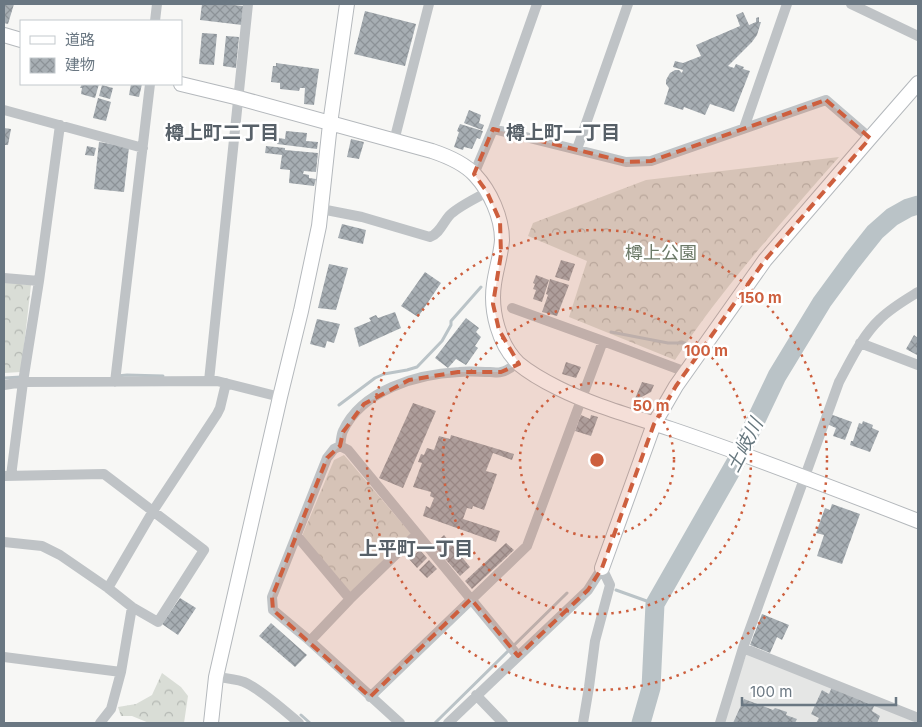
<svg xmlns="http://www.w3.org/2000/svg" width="922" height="727" font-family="Inter,'Noto Sans JP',sans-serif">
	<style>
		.built { fill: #e5e6e5 }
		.forest { fill: url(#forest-crowns) }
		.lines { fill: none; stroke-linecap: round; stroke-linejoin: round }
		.stream { stroke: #bac3c7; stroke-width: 3 }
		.river { stroke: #bac3c7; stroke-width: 19 }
		.building { fill: url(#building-cross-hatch) }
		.secondary-casing { stroke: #b4b8bc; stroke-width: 16 }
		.street { stroke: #bfc3c6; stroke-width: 10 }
		.secondary { stroke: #fff; stroke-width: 14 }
		.marked { fill: #cd5f3e; fill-opacity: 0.2; stroke: #cd5f3e; stroke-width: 4; stroke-dasharray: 10 6; stroke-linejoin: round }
		.ring { fill: none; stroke: #cd5f3e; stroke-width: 2.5; stroke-dasharray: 2.5 5 }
		.labels { text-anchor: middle; stroke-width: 5; stroke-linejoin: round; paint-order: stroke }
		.park-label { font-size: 18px; fill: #6c7a68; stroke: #fff }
		.neighbourhood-label { font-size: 19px; font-weight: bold; fill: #576068; stroke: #fff }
		.water-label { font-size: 19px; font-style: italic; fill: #66777e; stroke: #fff }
		.centre { fill: #cd5f3e; stroke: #fff; stroke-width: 2.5 }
		.ring-label { font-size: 15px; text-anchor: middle; font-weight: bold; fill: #cd5f3e; stroke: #fff; stroke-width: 5; stroke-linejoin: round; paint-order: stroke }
	</style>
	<defs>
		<pattern id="forest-crowns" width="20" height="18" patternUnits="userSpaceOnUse" patternTransform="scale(1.25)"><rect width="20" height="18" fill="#d9ddd6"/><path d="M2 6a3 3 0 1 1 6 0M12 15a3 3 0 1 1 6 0" fill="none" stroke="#b4b8b3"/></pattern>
		<pattern id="building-cross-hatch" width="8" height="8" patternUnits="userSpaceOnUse" patternTransform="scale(1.25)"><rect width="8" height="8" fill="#a7aeb3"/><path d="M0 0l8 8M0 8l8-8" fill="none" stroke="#8c9297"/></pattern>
	</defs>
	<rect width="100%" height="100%" fill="#f7f7f5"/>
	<!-- built -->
	<path class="built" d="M748 650 917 723H721Z"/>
	<!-- forest -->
	<path class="forest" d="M839 157C781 223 723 287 675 360L569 317 587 261 528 236 533 223 646 180Z
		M4 282 31 285 21 372 4 373Z
		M344 455 412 535 350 593 302 536 334 460Z
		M162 673 181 687 188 696 184 723H149L132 716H121L118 707 136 704 152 695Z"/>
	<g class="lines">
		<!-- stream -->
		<path class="stream" d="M611 332 668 343H685
			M117 376 127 375 163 376
			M4 378 21 377
			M339 405 375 378 384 374 407 370 417 367 442 341 451 325V321L481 287
			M616 590 655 604
			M301 715 310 723
			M435 723 567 593"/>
		<!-- river -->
		<path class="river" d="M641 723 651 688 655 604 736 462 777 376 822 302 852 261 875 232 892 217 908 208 918 205"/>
	</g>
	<!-- building -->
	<path class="building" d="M4 4H14L8 24 4 23Z
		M202 4H221L244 6 242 25 200 20Z
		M365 11 416 24 405 66 354 54Z
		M743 12 749 25 756 22V18L759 17V22H761L757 35 752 42 728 66 734 68 736 64 744 67 743 69 750 71 734 112 710 104 705 115 684 107 683 110 664 104 669 88 666 84V80L670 73 675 70H679L682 73 683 70 673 67 675 61 683 63 701 56 696 45 740 26 736 15Z
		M202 33 217 34 214 65 199 64Z
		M226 36 239 37 236 68 223 66Z
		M276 63 319 69 314 105 304 104 305 88H300L299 91 280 89V83L271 82 273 66H276Z
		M82 84H99L95 98 81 94 82 88H80Z
		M131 84H142L139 97 129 95Z
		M102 85 113 88 110 99 99 96Z
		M98 98 111 102 106 121 93 118Z
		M469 110 481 115 479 123 484 125 482 130 464 123Z
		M460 124 483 131 480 139 477 138 472 149 464 147 463 150 454 147 459 132 457 131Z
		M4 128 11 129 8 145H4Z
		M286 131 307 133 306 141 318 142 317 149 277 144 278 138 285 139Z
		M351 139 364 142 359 159 347 157Z
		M99 142 129 147 124 192 94 189Z
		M87 146 96 148 94 156 85 155Z
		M266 146 285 148V150L318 153 316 172 304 171 303 174 309 175V178L316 179 314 186 289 183 290 170 280 169 282 155 265 153Z
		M342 224 366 230 363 244 338 238Z
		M561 260 575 264 569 281 555 277Z
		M329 264 348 268 336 310 318 308Z
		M425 272 441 283 418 317 401 306Z
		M536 275 549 280 542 302 533 299 536 290 533 289 535 284 533 283Z
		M550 279 569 285 557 316 542 312 548 295 546 294Z
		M395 312 401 328 359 347 354 328 371 321 369 318 376 315 378 318Z
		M466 318 479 328 476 332 481 337 475 346 478 348 466 365 456 359 448 368 435 358Z
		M317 319 340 324 334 343 327 341 325 348 310 344Z
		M914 335 918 338V352L917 355 906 349Z
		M566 362 581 367 576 378 562 374Z
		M642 382 654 385 651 392 634 401Z
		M413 403 436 411 403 488 379 478Z
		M830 414 852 422 845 440 833 436 836 428 827 424Z
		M581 415 590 419 591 415 598 417 591 436 575 431Z
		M863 421 873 425 872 428 879 431 870 452 850 445 851 441H853L859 423 862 424Z
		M451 435 514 454 512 460 493 453 486 471 497 474 484 510 473 506 472 509 467 508 463 519 500 531 496 542 423 516 426 506 430 508 434 498 430 496 431 492 413 487 422 463 418 462 421 454 424 455 427 448 434 450 439 436 450 439Z
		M832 504 860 514 842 564 817 556 824 535 816 533 825 508 830 510Z
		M444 535 470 567 460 576 433 545Z
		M506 543 514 550 472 589 465 581Z
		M420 550 427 558 417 568 409 559Z
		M429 560 437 569 427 578 419 570Z
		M180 598 196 608 178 635 162 624Z
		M762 614 789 625 782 640 777 637 770 653 750 645Z
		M271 623 307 655 295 667 259 636Z
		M832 687 874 706 872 711 880 716 877 723H816L819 718 811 714 822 690 829 694Z
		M744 699 773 710 775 708 787 712 786 715 797 719 795 723H733Z"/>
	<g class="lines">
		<!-- secondary casing -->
		<g class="secondary-casing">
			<path id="secondary" d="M4 35 21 40
				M181 84 239 98 432 151C447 156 464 163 475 175 490 191 502 217 502 240 501 255 496 269 494 284 490 311 499 345 519 364 531 374 544 381 558 388 594 406 632 416 671 429 754 457 836 489 918 521
				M602 568 654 424 676 386 765 260 870 138 918 83
				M211 723 216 677 280 397 301 311 319 226 330 124 347 4"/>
		</g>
		<!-- street -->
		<path class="street" d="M851 4 918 36
			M155 21 157 4
			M4 110 143 148
			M744 128 787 4
			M493 129 626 162 651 161 826 100 870 138
			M394 141 429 4
			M577 149 628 4
			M474 174 493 129 537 4
			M321 209 362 217 430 237C439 234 443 223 449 216 457 207 477 198 487 192
			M4 278 39 281
			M512 308 603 341 686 372
			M860 343 918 365
			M209 381 248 4
			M115 382 150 84
			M4 385 23 382 217 381 280 397
			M340 446 348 450 518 656
			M4 476 104 474 204 550 158 622 132 607 108 588 60 555 42 546 4 542
			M11 476 23 382 39 281 60 125
			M297 536 350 599
			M108 588 153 511 217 414 220 408 226 383
			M310 641 350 599 417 534
			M743 648 918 718
			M4 657 121 672
			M216 677C225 678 235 679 244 682 259 688 286 712 299 723
			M476 695 503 723
			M370 697 527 546 603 341
			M100 723 111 709 121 672 132 607
			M400 723 310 641 273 610 272 597 327 458 334 449 340 446C341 441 341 435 343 431 362 390 417 374 459 372 469 371 479 372 490 372 493 372 498 373 501 372 508 371 513 366 518 362
			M448 723 588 590 602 568
			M583 723 589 687 595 641 610 585 602 568
			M720 723 743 648 839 382C851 360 862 336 880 319 891 308 905 300 918 292"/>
		<!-- secondary -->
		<use href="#secondary" class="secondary"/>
	</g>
	<!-- marked area -->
	<path class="marked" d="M826 100 870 138 765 260 676 386 654 424 602 568 588 590 518 656 471 599 370 697 273 610 272 597 327 458 340 446 343 432 364 404 409 380 458 372H501L519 364 499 330 493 304 501 254 500 221 487 192 474 174 493 129 626 162 651 161Z"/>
	<!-- distance rings -->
	<g class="ring">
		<circle cx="597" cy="460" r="77"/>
		<circle cx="597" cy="460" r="154"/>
		<circle cx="597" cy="460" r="230"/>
	</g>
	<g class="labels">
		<!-- park labels -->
		<g class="park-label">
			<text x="661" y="259">樽上公園</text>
		</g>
		<!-- neighbourhood labels -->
		<g class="neighbourhood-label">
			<text x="222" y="139">樽上町二丁目</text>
			<text x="563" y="139">樽上町一丁目</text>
			<text x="416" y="555">上平町一丁目</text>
		</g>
		<!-- water labels -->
		<g class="water-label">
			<text transform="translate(744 445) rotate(-63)" y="7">土岐川</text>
		</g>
	</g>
	<circle cx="597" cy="460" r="8" class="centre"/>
	<g class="ring-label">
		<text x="760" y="303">150 m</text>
		<text x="706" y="356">100 m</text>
		<text x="651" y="411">50 m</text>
	</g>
	<!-- border -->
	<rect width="922" height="727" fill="none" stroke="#6a7782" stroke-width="10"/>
	<!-- legend -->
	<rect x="20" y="20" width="162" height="65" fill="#ffffff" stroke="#c3c9cd"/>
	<rect x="30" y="36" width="25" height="8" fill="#ffffff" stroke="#c3c9cd"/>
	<text x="65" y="45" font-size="15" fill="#6a7782">道路</text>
	<rect x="30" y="58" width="25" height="15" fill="url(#building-cross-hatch)" stroke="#c3c9cd"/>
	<text x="65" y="70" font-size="15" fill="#6a7782">建物</text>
	<!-- scale -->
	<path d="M742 697v8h154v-8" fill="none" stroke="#6a7782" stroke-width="2.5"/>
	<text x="750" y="697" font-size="15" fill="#6a7782" stroke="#ffffff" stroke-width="4" paint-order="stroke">100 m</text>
</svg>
